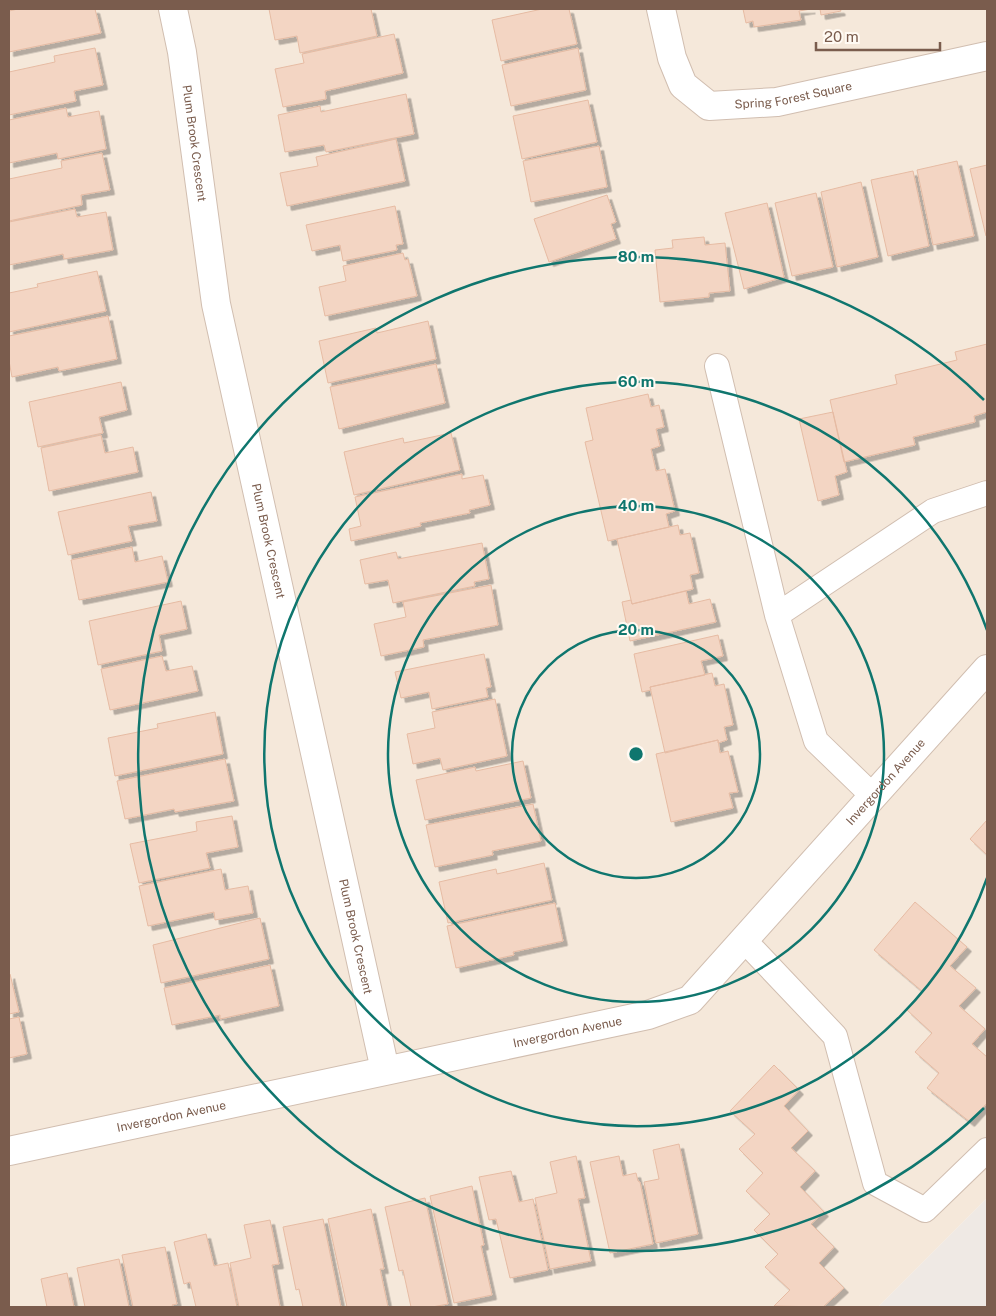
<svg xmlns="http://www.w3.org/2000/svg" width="996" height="1316" font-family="'Public Sans',sans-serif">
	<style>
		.residential { fill: #f5e8da }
		.industrial { fill: #efe9e4 }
		.building { fill: #f3d5c3; stroke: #e6bba3; filter: url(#shadow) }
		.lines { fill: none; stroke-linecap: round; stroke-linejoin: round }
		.service-casing { stroke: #d1beb0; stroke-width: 26 }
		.minor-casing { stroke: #d1beb0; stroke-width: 30 }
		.tertiary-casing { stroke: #d1beb0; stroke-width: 30 }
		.service { stroke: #fff; stroke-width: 24 }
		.minor { stroke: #fff; stroke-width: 28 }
		.tertiary { stroke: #fff; stroke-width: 28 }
		.ring { fill: none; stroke: #0f766e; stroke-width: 2.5 }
		.labels { text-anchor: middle; stroke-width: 4; stroke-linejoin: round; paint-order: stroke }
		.street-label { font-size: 12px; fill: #7a5c4d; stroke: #fffaf3 }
		.centre { fill: #0f766e; stroke: #fffaf3; stroke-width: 2.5 }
		.ring-label { font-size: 15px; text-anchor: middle; font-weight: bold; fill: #0f766e; stroke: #fffaf3; stroke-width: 4; stroke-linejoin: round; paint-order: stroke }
	</style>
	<defs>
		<filter id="shadow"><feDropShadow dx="4.5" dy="4.5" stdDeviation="0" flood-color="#0004"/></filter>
	</defs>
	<rect width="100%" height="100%" fill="#fdf6ec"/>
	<!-- residential -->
	<path class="residential" d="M9 9H987V1198L878 1307H9Z"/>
	<!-- industrial -->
	<path class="industrial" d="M987 1198V1307H878Z"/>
	<!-- building -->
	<path class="building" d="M18 9H95L101 33 9 52V11Z
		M269 9H371L377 36 300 53 297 36 275 40Z
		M542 9H569L577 44 501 61 492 20Z
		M743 9H811L799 11 801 20 754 27 753 21 746 23Z
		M820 9H840L841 11 821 15Z
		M394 34 403 73 325 91 326 99 283 107 275 69 304 63 302 54Z
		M95 48 103 85 74 91 76 101 9 115V72L55 62 54 56Z
		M578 48 586 90 511 106 502 65Z
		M406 94 414 134 326 152 324 145 285 152 278 115 320 106 321 112Z
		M588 100 597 142 522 159 513 116Z
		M66 108 68 117 99 111 106 149 58 159 57 153 9 163V120Z
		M396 139 405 181 287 206 280 173 318 166 316 157Z
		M599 146 607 187 531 202 523 161Z
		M102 153 110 190 81 195 82 205 9 221V179L62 168 61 161Z
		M957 161 974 236 933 245 917 170Z
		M987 165V236H986L970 169Z
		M913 171 929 246 888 256 871 180Z
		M861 182 878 257 837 267 821 192Z
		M816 193 833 267 792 276 775 203Z
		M607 195 616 222 611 224 616 239 549 262 534 219Z
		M767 203 784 277 744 289 725 213Z
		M395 206 403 244 396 245 397 250 343 261 340 245 312 251 306 225Z
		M75 209 77 217 106 212 113 250 64 259 63 254 9 265V222Z
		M704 237 705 245 725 243 730 291 709 293V297L660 302 655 250 673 248 672 240Z
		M403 253 405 260 408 259 417 296 325 316 319 287 346 281 343 266Z
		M97 271 106 311 9 332V293L38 287 37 284Z
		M108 316 117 359 59 371 58 367 12 377 9 361V336Z
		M428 321 436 359 328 383 319 341 376 328 377 333Z
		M987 344V412L974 416 975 422 913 437 915 445 844 462 830 400 897 384 895 375 957 360 955 352Z
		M436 364 445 403 339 429 330 387Z
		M121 382 127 410 99 417 103 433 38 447 29 402Z
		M648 394 651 407 659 405 664 427 656 429 660 446 651 449 656 471 665 469 675 511 666 514 669 527 608 541 585 442 593 440 586 408Z
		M833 412 847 472 835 476 839 495 818 501 799 419Z
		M451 433 460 470 354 495 344 452 403 438 404 443Z
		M101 435 105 453 133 447 138 472 49 491 41 448Z
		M462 474V479L483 475 490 505 469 510 470 513 420 523 421 526 351 541 349 529 361 526 355 497Z
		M151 492 157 521 128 526 132 541 68 555 58 512Z
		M678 525 680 535 690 533 699 573 690 575 693 589 632 604 617 539Z
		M482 543 489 579 474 582 475 586 393 603 388 580 365 584 360 560 396 552 398 559Z
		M132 547 135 562 162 556 168 582 79 600 71 560Z
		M491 585 498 625 423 640 424 647 381 656 374 624 406 617 403 602Z
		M686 591 689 604 710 599 716 622 630 641 622 602 631 600 632 604Z
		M181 601 187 629 159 635 162 651 98 665 89 621Z
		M718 635 723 656 701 661 705 675 650 687 651 690 642 692 634 654Z
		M484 654 491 687 486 688 488 697 432 709 429 692 401 698 395 672Z
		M162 656 166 671 192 666 198 691 110 710 101 669Z
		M712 673 715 686 724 684 733 725 724 727 727 740 718 743V740L665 753 650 687Z
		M495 699 507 756 443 770 440 758 413 764 407 734 435 728 432 712Z
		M215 712 223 754 115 776 108 738 158 728 157 724Z
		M718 740 720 753 728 751 738 792 729 793 733 808 671 822 656 754Z
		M225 759 234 801 175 812 174 809 125 819 117 781Z
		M523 761 531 798 425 820 416 780 475 767 476 771Z
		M533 804 541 841 492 851 493 855 435 867 426 825Z
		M232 816 238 847 206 853 210 868 139 883 130 844 197 831 196 822Z
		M987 820V855L970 839Z
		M544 863 552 900 448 923 439 882 496 869 497 874Z
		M221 869 225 890 248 886 253 913 215 920 214 912 148 926 139 886Z
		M915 902 967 947 950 966 976 988 959 1006 985 1029 972 1044 987 1057V1103L970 1122 927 1088 939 1073 915 1052 932 1033 907 1010 923 992 874 950Z
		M555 903 563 941 513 952 514 955 456 968 447 926Z
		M260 918 269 959 161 983 153 945Z
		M270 965 279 1006 220 1019V1015L172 1025 164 988Z
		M10 974 19 1012 9 1014V975Z
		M19 1017 27 1054 9 1058V1019Z
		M774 1065 799 1090 784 1106 808 1131 791 1148 815 1171 800 1187 824 1212 811 1224 834 1247 819 1263 844 1288 823 1307 774 1306 790 1290 765 1267 778 1254 754 1230 770 1214 746 1191 763 1173 739 1149 755 1134 730 1111Z
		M679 1144 698 1234 656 1243 644 1182 659 1179 653 1150Z
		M576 1156 585 1198 578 1199 591 1261 550 1269 535 1198 557 1193 550 1162Z
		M619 1156 623 1176 636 1173 638 1181 640 1182 653 1244 610 1253 590 1162Z
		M511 1171 519 1202 533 1199 548 1270 510 1278 496 1219 489 1220 479 1177Z
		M472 1186 484 1245 481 1246 492 1295 454 1303 430 1196Z
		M425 1198 448 1304 432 1307H411L403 1270 399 1271 385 1207Z
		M371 1209 384 1269H380L388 1307H347L328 1219Z
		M323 1219 341 1307H303L299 1289 296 1290 283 1227Z
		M270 1220 279 1264 272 1265 280 1307H239L230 1263 251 1258 244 1225Z
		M206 1234 214 1266 228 1263 237 1307H196L190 1282 184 1284 174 1242Z
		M165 1247 177 1304 172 1305 173 1307H133L122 1255Z
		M119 1259 129 1307H85L77 1268Z
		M67 1273 74 1307H47L41 1279Z"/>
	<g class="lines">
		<!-- service casing -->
		<g class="service-casing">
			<path id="service" d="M717 366 777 615 816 741 874 797
				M777 615 933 511 987 493
				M744 940 835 1036 875 1183 925 1210 987 1150"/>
		</g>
		<!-- minor casing -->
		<g class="minor-casing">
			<g id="minor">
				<path id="s1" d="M173 9 182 52 216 304 385 1070"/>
				<path id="s2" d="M661 9 672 58 683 85 709 106 777 102 987 56"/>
			</g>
		</g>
		<!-- tertiary casing -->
		<g class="tertiary-casing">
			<g id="tertiary">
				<path id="s3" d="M9 1151 648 1015 690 1000 987 669"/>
			</g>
		</g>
		<!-- service -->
		<use href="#service" class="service"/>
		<!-- minor -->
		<use href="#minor" class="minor"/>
		<!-- tertiary -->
		<use href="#tertiary" class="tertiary"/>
	</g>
	<!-- distance rings -->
	<g class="ring">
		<circle cx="636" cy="754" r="124"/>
		<circle cx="636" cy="754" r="248"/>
		<path d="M987 878A372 372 0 1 1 987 630"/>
		<path d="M984 1108A497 497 0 1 1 984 400"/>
	</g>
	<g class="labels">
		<!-- street labels -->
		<g class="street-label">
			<text dy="4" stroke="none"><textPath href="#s2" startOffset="198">Spring Forest Square</textPath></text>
			<text dy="4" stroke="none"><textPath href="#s1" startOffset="136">Plum Brook Crescent</textPath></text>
			<text dy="4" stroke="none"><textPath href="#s1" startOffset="541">Plum Brook Crescent</textPath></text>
			<text dy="4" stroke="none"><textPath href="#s3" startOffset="991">Invergordon Avenue</textPath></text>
			<text dy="4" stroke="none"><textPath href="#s1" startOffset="946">Plum Brook Crescent</textPath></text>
			<text dy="4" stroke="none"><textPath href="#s3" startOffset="571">Invergordon Avenue</textPath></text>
			<text dy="4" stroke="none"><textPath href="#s3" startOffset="166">Invergordon Avenue</textPath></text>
		</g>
	</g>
	<circle cx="636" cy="754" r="8" class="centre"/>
	<g class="ring-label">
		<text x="636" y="262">80 m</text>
		<text x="636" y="387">60 m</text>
		<text x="636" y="511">40 m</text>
		<text x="636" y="635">20 m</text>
	</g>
	<!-- border -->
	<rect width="996" height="1316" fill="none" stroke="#7a5c4d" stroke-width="20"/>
	<!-- scale -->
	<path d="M816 42v8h124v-8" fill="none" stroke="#7a5c4d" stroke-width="2.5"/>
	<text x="824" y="42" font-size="15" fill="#7a5c4d" stroke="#fffaf3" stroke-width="4" paint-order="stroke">20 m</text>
</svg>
